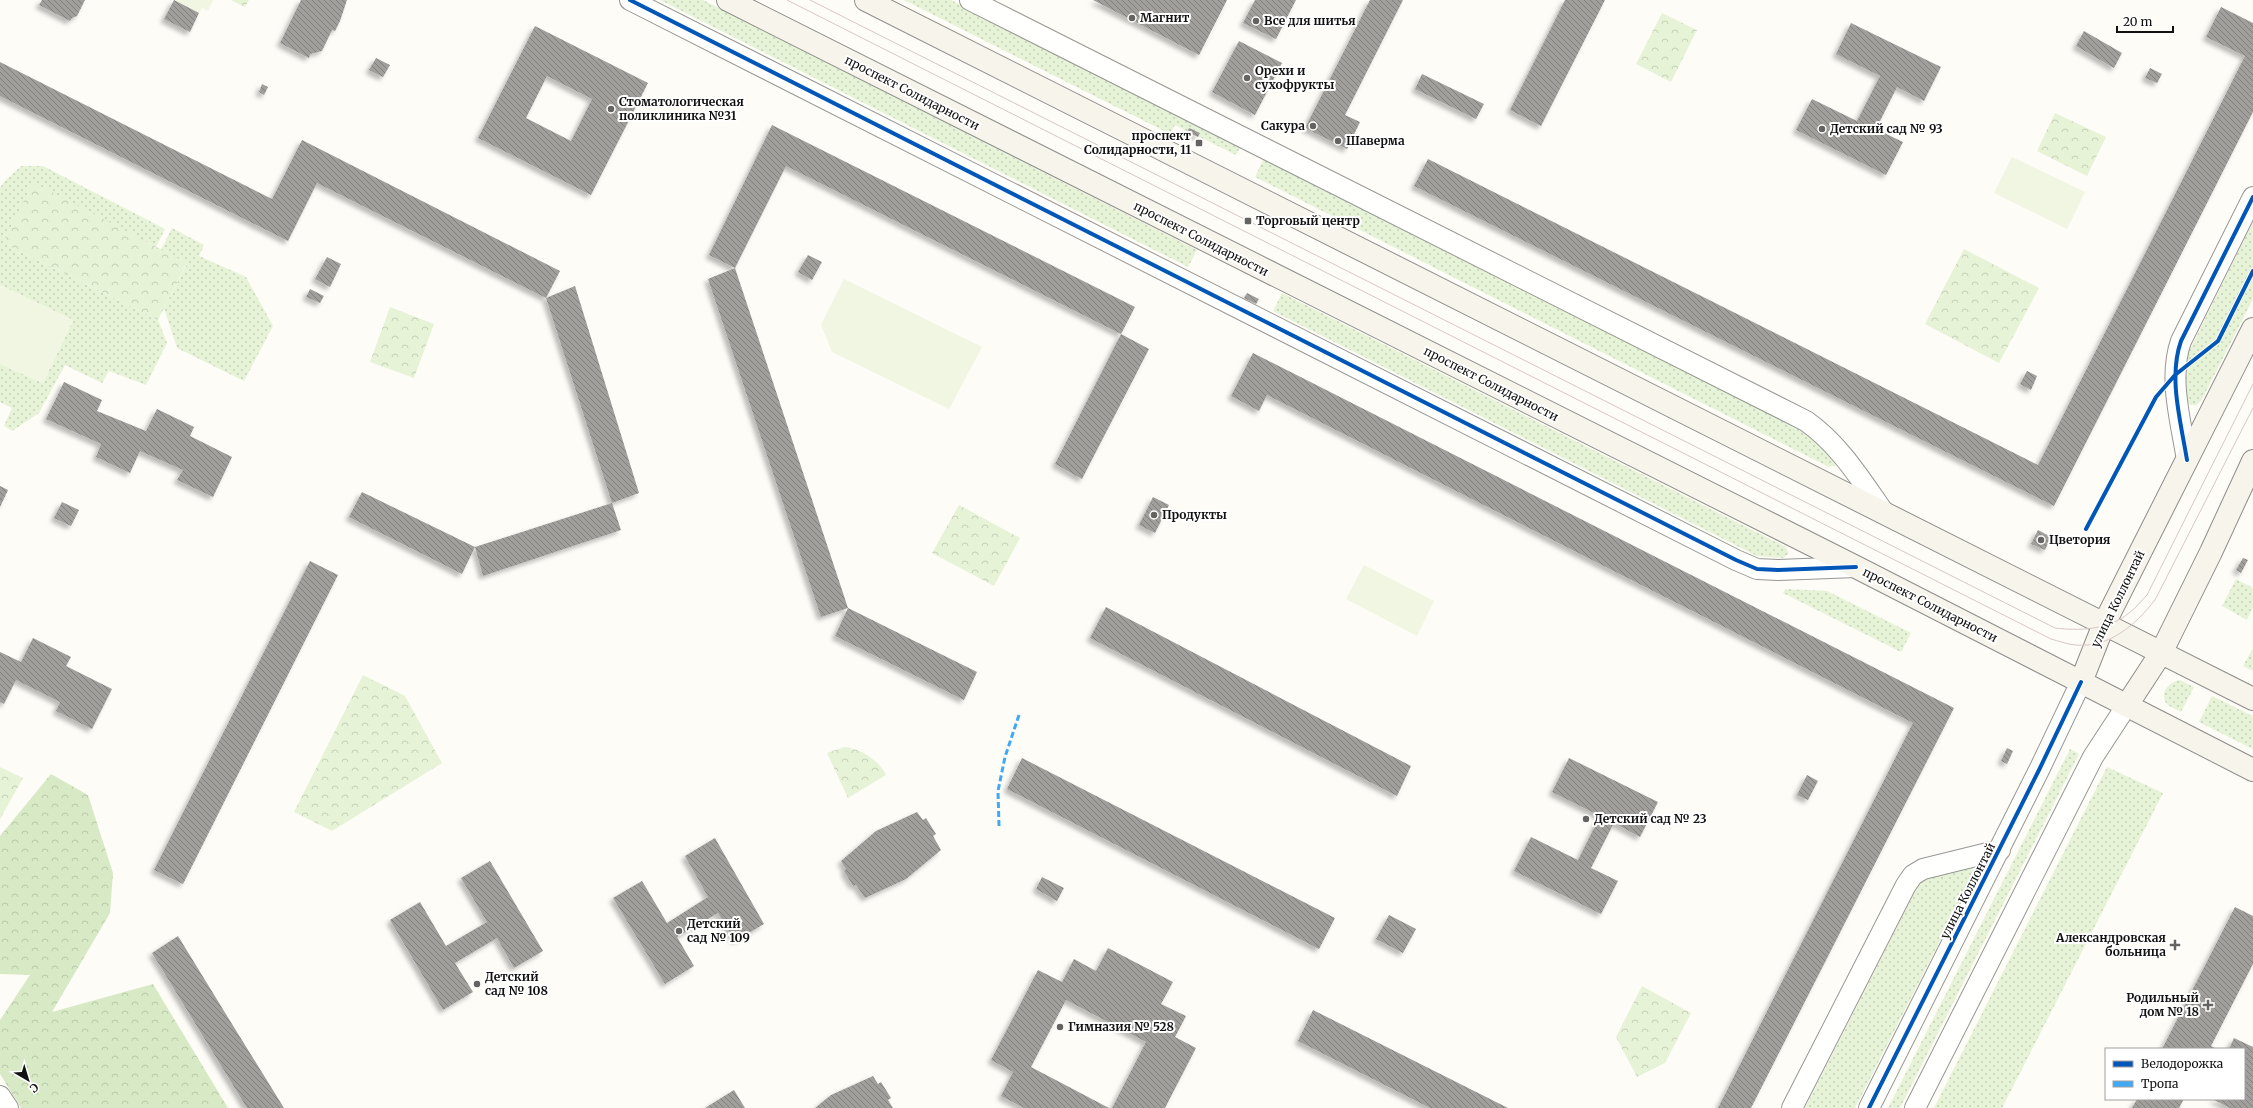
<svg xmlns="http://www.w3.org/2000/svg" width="2253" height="1108" font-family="Merriweather,serif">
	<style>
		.grass { fill: url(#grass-dots) }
		.forest { fill: url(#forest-crowns) }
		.park { fill: url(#park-crowns) }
		.pitch { fill: #f0f6e1 }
		.building { fill: url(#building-back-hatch); fill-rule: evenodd; filter: url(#shadow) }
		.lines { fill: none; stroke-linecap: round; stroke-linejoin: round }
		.minor-casing { stroke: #979795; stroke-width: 22 }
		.secondary-casing { stroke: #8e8d8b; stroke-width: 24 }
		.minor { stroke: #fffffe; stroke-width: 20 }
		.secondary { stroke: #f6f4eb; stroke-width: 22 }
		.tram { stroke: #d9c6c7; stroke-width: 1 }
		.quiet { stroke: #3fa9f5; stroke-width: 3; stroke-dasharray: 6 3; stroke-linecap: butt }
		.cycleway-casing { stroke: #fff; stroke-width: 6 }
		.cycleway { stroke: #0057b8; stroke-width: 4 }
		.poi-dot { fill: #646362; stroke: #fff; stroke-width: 1.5 }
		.labels { text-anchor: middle; stroke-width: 4; stroke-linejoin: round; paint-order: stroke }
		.poi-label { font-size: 12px; font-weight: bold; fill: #111; stroke: #fff; text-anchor: start }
		.street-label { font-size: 12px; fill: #111; stroke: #fff }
	</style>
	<defs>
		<pattern id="grass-dots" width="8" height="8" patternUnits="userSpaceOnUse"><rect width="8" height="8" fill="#e7f3d7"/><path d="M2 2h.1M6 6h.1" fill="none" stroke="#c5cfb8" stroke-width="1.8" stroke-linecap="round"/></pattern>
		<pattern id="forest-crowns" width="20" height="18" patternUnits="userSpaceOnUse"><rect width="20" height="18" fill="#d8eac5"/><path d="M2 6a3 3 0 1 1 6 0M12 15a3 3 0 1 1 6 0" fill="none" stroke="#b8c8a8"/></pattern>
		<pattern id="park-crowns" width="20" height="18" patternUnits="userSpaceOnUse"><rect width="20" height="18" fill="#e7f3d7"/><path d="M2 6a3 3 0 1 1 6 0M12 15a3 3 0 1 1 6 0" fill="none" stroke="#c5cfb8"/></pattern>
		<pattern id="building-back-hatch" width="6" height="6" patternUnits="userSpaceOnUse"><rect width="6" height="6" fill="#a19f9c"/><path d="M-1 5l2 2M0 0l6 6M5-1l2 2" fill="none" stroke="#82807e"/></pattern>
		<filter id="shadow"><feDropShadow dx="-3.5" dy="3.5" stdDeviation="2" flood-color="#0004"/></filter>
	</defs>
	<rect width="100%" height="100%" fill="#fdfcf7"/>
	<!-- grass -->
	<path class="grass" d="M660 0H703L1197 250 1188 267Z
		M904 0H951L1241 146 1236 155 1175 125 1170 134Z
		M1264 158 1801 429 1816 438 1837 462 1836 465 1829 467 1255 177Z
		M21 166H43L165 229 156 247 33 183 3 243 158 320 167 343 146 385 109 371 102 383 65 365 39 413 12 431 4 426 12 408 0 402V364L43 383 73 320 0 285V188L3 183Z
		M2253 221V299L2201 401 2196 405H2190L2187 400 2185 360Z
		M172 228 204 245 199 256 246 277 273 326 244 381 177 348 164 308 187 264 161 250Z
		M1282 293 1786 547 1789 554 1783 558 1757 556 1273 311Z
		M2236 579 2253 588V607L2247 620 2222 606Z
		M1785 589 1827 591 1911 633 1901 652 1783 593Z
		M2253 648V671L2243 666Z
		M2180 680 2194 687 2181 712C2175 709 2167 706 2165 701 2160 690 2171 682 2180 680Z
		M2212 696 2253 716V749L2199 722Z
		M2070 749 2079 754 1900 1108H1888Z
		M2107 767 2163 793 2002 1108H1934Z
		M1970 866 1973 867 1974 874 1855 1108H1805L1922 878Z"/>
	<!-- forest -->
	<path class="forest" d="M51 774 88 795 113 873 110 913 52 1012 153 984 228 1108H21L0 1074V1020L30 975 0 974V836Z"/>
	<!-- park -->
	<path class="park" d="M231 0H249L245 7Z
		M1662 13 1697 30 1671 82 1636 64Z
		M2055 113 2106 137 2087 176 2037 151Z
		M33 182 187 263 158 320 3 243Z
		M1964 249 2039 288 1999 363 1925 324Z
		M390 307 434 324 414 378 370 362Z
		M959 505 1020 538 994 586 932 553Z
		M363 675 405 696 442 763 332 831 294 812Z
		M844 747C860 748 879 760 886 775L848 798 827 753Z
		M0 767 23 778 0 819Z
		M1642 986 1691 1013 1665 1063 1637 1077 1616 1037Z"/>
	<!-- pitch -->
	<path class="pitch" d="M174 0H213L208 11 202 8 199 13Z
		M2012 157 2085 192 2067 229 1994 193Z
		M844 279 982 347 949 409 832 352 821 325Z
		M0 285 73 320 43 383 0 364Z
		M1364 565 1434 601 1417 636 1346 599Z"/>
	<!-- building -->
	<path class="building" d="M42 0H85L77 16 72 18 70 21 39 5Z
		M174 0 199 13 190 32 164 19Z
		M301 0H347L340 21 335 31 332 30 322 51 310 54 309 58 280 43Z
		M1093 0H1227L1199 55Z
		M1255 0H1296L1276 39 1243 23Z
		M1370 0H1403L1345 115 1360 122 1347 149 1305 128Z
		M1565 0H1605L1541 126 1510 110Z
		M2221 7 2253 23V112L2054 506 1414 186 1428 159 2038 465 2245 56 2206 37Z
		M1851 23 1941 67 1924 101 1897 87 1876 129 1903 142 1886 175 1796 130 1812 99 1857 121 1880 76 1836 54Z
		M535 26 648 83 591 195 478 138ZM547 76 592 99 571 141 526 118Z
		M2084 31 2122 53 2114 68 2076 46Z
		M1239 41 1282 63 1255 115 1212 92Z
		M376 58 390 65 383 77 369 70Z
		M0 62 272 199 302 140 560 271 546 298 317 183 288 241 0 96Z
		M2150 68 2162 74 2157 83 2145 78Z
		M1422 74 1484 104 1476 119 1415 89Z
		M262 84 268 87 264 95 259 92Z
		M772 125 1135 307 1121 334 786 166 735 268 709 255Z
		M1189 128 1200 133 1198 137 1187 132Z
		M808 255 822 262 812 280 798 272Z
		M327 257 341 264 330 287 315 279Z
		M735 268 848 608 821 617 708 279Z
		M575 286 639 493 612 503 546 298Z
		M310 289 324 296 320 303 306 297Z
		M1247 293 1259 299 1256 304 1244 298Z
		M1121 334 1149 349 1082 479 1055 464Z
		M1253 353 1954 708 1751 1108H1718L1913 723 1267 395 1259 411 1231 396Z
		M2027 371 2037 376 2031 390 2020 384Z
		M64 382 102 400 97 411 146 431 157 409 194 427 190 436 232 457 213 497 177 480 183 470 140 451 130 473 96 457 101 444 46 419Z
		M0 486 8 490 0 507Z
		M362 492 475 547 462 574 349 517Z
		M1153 497 1169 505 1155 533 1139 525Z
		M62 502 79 510 71 526 54 518Z
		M612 503 621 530 483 576 475 547Z
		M2038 530 2051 537 2045 550 2031 544Z
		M2243 558 2248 560 2241 573 2236 570Z
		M310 561 338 575 183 884 154 870Z
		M1106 607 1411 766 1397 796 1090 638Z
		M848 608 977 672 964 700 835 636Z
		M33 638 71 657 66 666 112 689 92 729 56 711 60 702 16 680 4 704 0 702V652L21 662Z
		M2007 748 2013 751 2007 764 2001 761Z
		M1022 758 1335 918 1319 949 1007 789Z
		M1569 758 1658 802 1640 837 1614 823 1591 868 1618 881 1601 914 1514 871 1531 837 1578 860 1600 816 1552 792Z
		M1807 775 1818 781 1808 800 1797 795Z
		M917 812 923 820 926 818 936 834 933 836 941 850 906 879 865 898 856 885 853 886 844 871 846 869 841 861 876 831Z
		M715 838 764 924 735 941 718 913 677 937 694 966 665 984 613 898 642 881 667 923 708 897 685 856Z
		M490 861 543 951 514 968 497 938 455 963 473 992 443 1010 390 920 420 902 446 946 487 922 461 878Z
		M1042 877 1064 888 1057 901 1036 889Z
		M2235 907 2253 916V964L2211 1046 2217 1049H2162Z
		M1389 915 1416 929 1403 953 1376 939Z
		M178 936 232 1024 284 1108H247L152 953Z
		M1108 948 1173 982 1161 1004 1186 1016 1175 1037 1196 1048 1165 1108H1112L1146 1042 1066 1000 1031 1067 1109 1108H1024L1001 1096 1013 1072 991 1060 1038 970 1062 982 1074 959 1096 971Z
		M1313 1010 1508 1108H1430L1298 1041Z
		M2234 1038 2253 1047V1108H2230L2212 1099H2244V1049H2229Z
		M873 1076 878 1084 881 1082 891 1098 888 1100 893 1108H815L831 1095Z
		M734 1090 745 1108H705Z
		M2137 1099H2184L2179 1108H2132Z"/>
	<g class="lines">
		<!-- minor casing -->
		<g class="minor-casing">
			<path id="minor" d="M630 0 1736 560 1757 569 1778 570 1856 567
				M970 0 1806 421C1840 445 1861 480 1885 514
				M2187 460C2181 422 2168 378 2181 341L2253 197
				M0 1096 8 1108
				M1792 1108 1906 885 1913 875 1923 869 2000 850
				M1869 1108 2039 770 2081 682
				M1915 1108 2093 757 2127 705"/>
		</g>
		<!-- secondary casing -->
		<g class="secondary-casing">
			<path id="secondary" d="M728 0 1856 567 2253 770
				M866 0 2253 699
				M2081 682 2104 624 2253 329
				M2127 705 2161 653 2211 552 2253 461"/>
		</g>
		<!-- minor -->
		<use href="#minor" class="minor"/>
		<!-- secondary -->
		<use href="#secondary" class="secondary"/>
		<!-- tram -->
		<path class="tram" d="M787 0 2051 639C2058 641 2067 644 2075 645 2110 648 2135 625 2155 600L2253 408
			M810 0 2055 628C2079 631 2109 630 2129 613 2136 608 2141 601 2147 595L2253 384"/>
		<!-- quiet -->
		<path class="quiet" d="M999 826 998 791 1005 757 1019 715"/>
		<!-- cycleway casing -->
		<g class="cycleway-casing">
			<path id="cycleway" d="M630 0 1736 560 1757 569 1778 570 1856 567
				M2187 460C2181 422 2168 378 2181 341L2253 197
				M2086 529 2156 397 2175 375 2218 341 2253 271
				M1869 1108 2039 770 2081 682"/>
		</g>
		<!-- cycleway -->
		<use href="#cycleway" class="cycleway"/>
	</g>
	<!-- markers -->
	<g class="poi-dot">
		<circle cx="1132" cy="18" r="4"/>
		<circle cx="1256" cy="21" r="4"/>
		<circle cx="1247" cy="78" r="4"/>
		<circle cx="611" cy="109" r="4"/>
		<circle cx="1313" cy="126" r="4"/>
		<circle cx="1822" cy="129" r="4"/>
		<circle cx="1338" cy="141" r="4"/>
		<rect x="1195" y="139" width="8" height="8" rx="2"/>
		<rect x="1244" y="217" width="8" height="8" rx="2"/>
		<circle cx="1154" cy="515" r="4"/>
		<circle cx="2041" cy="540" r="4"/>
		<circle cx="1586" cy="819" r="4"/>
		<circle cx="679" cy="931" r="4"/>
		<path d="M2173 939h4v4h4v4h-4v4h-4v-4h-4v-4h4z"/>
		<circle cx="477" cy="984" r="4"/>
		<path d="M2206 999h4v4h4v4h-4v4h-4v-4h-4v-4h4z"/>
		<circle cx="1060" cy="1027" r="4"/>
	</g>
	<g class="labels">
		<!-- poi labels -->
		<g class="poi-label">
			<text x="1140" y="22">Магнит</text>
			<text x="1264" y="25">Все для шитья</text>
			<text x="1255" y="75">Орехи и<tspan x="1255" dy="14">сухофрукты</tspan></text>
			<text x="619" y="106">Стоматологическая<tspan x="619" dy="14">поликлиника №31</tspan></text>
			<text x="1305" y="130" text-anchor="end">Сакура</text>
			<text x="1830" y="133">Детский сад № 93</text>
			<text x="1191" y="140" text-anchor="end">проспект<tspan x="1191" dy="14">Солидарности, 11</tspan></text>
			<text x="1346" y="145">Шаверма</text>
			<text x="1256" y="225">Торговый центр</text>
			<text x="1162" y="519">Продукты</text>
			<text x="2049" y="544">Цветория</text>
			<text x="1594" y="823">Детский сад № 23</text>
			<text x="687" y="928">Детский<tspan x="687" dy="14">сад № 109</tspan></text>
			<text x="2166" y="942" text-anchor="end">Александровская<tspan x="2166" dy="14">больница</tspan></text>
			<text x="485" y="981">Детский<tspan x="485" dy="14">сад № 108</tspan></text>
			<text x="2199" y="1002" text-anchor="end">Родильный<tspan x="2199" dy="14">дом № 18</tspan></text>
			<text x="1068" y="1031">Гимназия № 528</text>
		</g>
		<!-- street labels -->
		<g class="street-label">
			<text transform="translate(912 93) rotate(27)" y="4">проспект Солидарности</text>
			<text transform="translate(1201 239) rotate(27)" y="4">проспект Солидарности</text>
			<text transform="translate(1491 384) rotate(27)" y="4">проспект Солидарности</text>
			<text transform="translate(2118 599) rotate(-64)" y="4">улица Коллонтай</text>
			<text transform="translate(1930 605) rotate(27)" y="4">проспект Солидарности</text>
			<text transform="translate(1968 891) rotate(-63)" y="4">улица Коллонтай</text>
		</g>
	</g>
	<!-- legend -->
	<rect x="2105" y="1048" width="140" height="52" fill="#ffffff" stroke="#a0a0a0"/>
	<rect x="2113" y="1061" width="20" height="6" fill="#0057b8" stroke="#a0a0a0"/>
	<text x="2141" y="1068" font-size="12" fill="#111111">Велодорожка</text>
	<rect x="2113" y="1081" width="20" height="6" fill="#3fa9f5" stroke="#a0a0a0"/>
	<text x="2141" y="1088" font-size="12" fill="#111111">Тропа</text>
	<!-- north arrow -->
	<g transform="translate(28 1080) rotate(142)" stroke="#ffffff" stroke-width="3" paint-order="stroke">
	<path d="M0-3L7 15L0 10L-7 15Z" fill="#111111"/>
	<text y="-6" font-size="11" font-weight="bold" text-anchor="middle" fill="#111111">С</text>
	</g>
	<!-- scale -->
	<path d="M2117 26v6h56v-6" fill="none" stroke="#111111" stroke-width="2"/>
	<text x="2123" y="26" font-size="12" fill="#111111" stroke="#ffffff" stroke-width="3" paint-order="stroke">20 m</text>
</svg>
